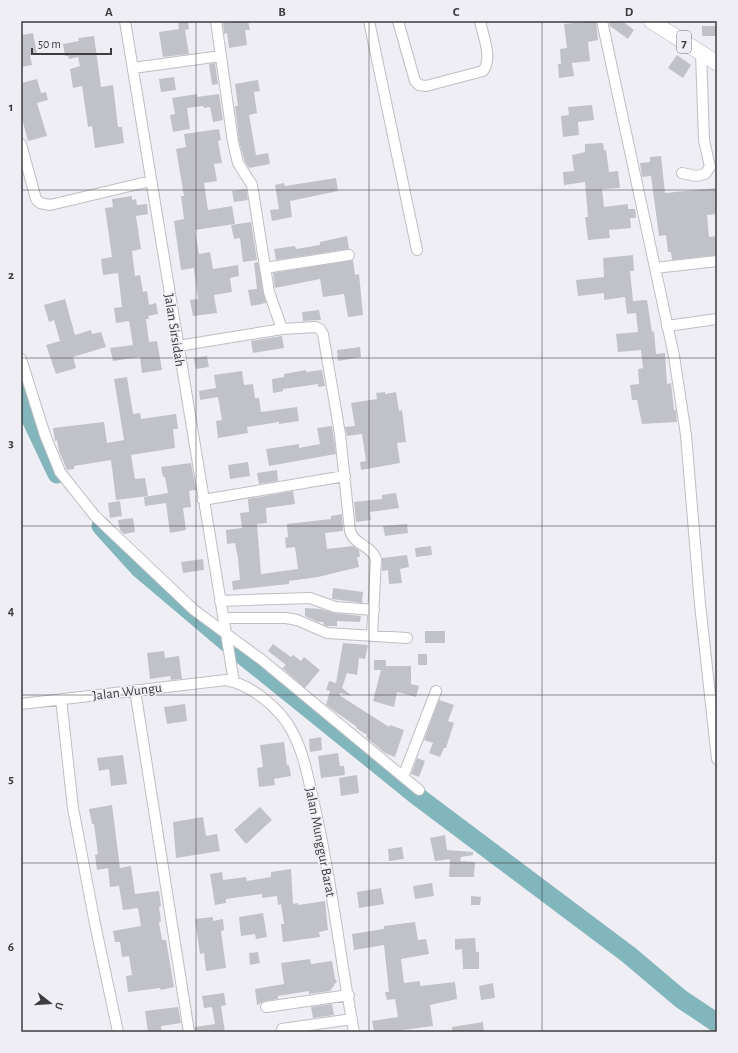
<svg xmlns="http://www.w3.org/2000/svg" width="738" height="1053" font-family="'Alegreya Sans',sans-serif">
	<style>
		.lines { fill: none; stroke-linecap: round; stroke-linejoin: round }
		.river { stroke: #82b6bd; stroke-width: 19 }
		.building { fill: #c1c2c7 }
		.minor-casing { stroke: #bfbec3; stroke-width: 12 }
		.highway-casing { stroke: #bfbec3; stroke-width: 16 }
		.minor { stroke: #fff; stroke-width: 10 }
		.highway { stroke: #fff; stroke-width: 15 }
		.grid { fill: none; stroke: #3d3c3f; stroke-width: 1; stroke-opacity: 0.55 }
		.labels { text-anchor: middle; stroke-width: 3.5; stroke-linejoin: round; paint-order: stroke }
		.shield { fill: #efeef4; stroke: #727175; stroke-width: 1 }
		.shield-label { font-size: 13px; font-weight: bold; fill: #3d3c3f }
		.street-label { font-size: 14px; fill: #3d3c3f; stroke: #efeef4 }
		.neatline { fill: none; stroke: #3d3c3f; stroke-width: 1.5 }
		.grid-label { font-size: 13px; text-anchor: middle; font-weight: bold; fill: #3d3c3f }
	</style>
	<rect width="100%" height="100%" fill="#efeef4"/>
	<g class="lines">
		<!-- river -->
		<path class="river" d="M21 387 31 419 57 474
			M101 526 139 568 230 645 421 799 629 955 681 999 717 1023"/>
	</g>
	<!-- building -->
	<path class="building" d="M178 21H188L189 29 185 30 189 54 163 57 159 32 179 29Z
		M237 21H248L250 30H245L247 45 229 48 227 33 224 34 223 23Z
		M596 21 598 40 588 42 590 61 572 63 574 76 559 78 558 64H561L560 49 567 48 564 24Z
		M609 21H622L634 30 628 39 610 26Z
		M702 26H717V36H702Z
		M33 33 37 54 30 55 32 65 21 67V35Z
		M94 36 101 87 113 85 118 127H122L124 143 95 148 92 126 88 127 82 86 73 88 70 69 80 66 78 57 69 59 68 56H65L63 44 79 41 78 38Z
		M677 55 691 65 683 78 668 68Z
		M215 63 218 84 212 85 209 64Z
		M174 77 176 90 161 92 159 79Z
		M37 79 41 93 46 92 48 100 37 103 47 136 28 141 21 115V83Z
		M258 80 260 91 254 92 257 113 249 115 256 155 268 153 270 164 249 168 245 162 239 141 235 106H238L235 84Z
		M197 94V97L219 94 223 120 213 122 210 107 204 108 203 106 187 108 190 129 173 132 170 115 175 114 172 98Z
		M592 105 594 120 578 122 579 135 563 137 561 116 569 115 568 107Z
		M219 129 221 140 218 141 222 163 214 164 217 181 204 183 208 210 232 206 235 224 195 230 199 254 210 252 213 269 238 265 239 276 230 278 232 292 214 295 217 313 193 316 190 300 198 299 194 268 181 270 174 221 184 219 181 196H184L176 149 186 147 184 134Z
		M603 143 604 150H606L609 172 618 171 620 188 602 189 604 207 628 204V209H635L636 218H630L631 228 609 230 610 238 588 240 585 217H588L585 182 564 185 563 172 574 171 572 155 585 152V144Z
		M661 156 665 193 717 188V214L707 215 709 237 715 236 717 255 672 260 671 252H668L666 235 659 236 651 176 642 177 640 163 650 162V157Z
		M336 178 338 191 290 201 292 217 272 221 270 210 279 209 275 185 284 183 285 186Z
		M246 189 248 200 234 202 232 191Z
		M132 196V200L136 199 137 205 147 204 148 214 136 216 141 249 132 251 135 276 140 275 143 292 147 291 149 305 156 303 158 314 148 316 149 319H146L149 342 157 341 162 370 142 373 140 357 113 361 110 348 133 345 129 321 116 323 114 308 122 307 118 273 103 275 101 259 112 257 105 208 113 207 112 199Z
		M251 222 257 260 243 262 240 238 234 239 231 225Z
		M347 236 349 249 276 260 274 249 295 246 296 249 320 245V242Z
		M633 255 634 271H630L633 301 647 300 652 332 654 331 656 354 665 353 667 384 671 383 674 410H676L677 422 642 424 637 400H632L630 385 639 384 638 369 643 368 641 350 618 352 616 334 638 332 636 313 627 314 625 297 604 300V293L578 296 576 280 604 277 603 258Z
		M353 260 355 275 359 274 363 315 348 317 344 294 323 297 320 279 275 288 273 273Z
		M258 262 266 303 251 306 248 290 257 289 254 263Z
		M65 299 75 335 91 330 92 334 101 332 106 347 73 357 76 368 56 374 46 345 60 341 54 320 49 322 44 305Z
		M319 310 321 320 303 321 302 312Z
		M282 336 284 348 253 353 251 341Z
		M360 347 361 357 338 361 337 350Z
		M207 356 209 367 196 369 194 358Z
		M306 370V372L322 370 325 386 318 387V384L283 389V391L273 393 272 379 284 377V374Z
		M242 371 244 385 253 384 255 398H259L261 412 297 407 299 421 279 424V422L247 427 248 433 218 438 216 421 222 420 218 397 200 400 199 391 216 388 214 375Z
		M127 377 133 414 140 413 141 419 176 414 178 429H173L175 448 131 455 135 479 145 478 148 496 116 500 111 460 74 466V469L67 470 59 451 57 440 55 441 53 428 104 422 107 443 124 440 114 379Z
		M385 392V394L396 392 399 411 402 410 406 442 397 443 400 463 361 470 360 462 366 461 362 434 347 436 345 427 355 426 351 403 377 399 376 393Z
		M332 426 336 454 269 466 266 449 299 444V448L320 444 317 428Z
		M248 462 250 476 230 479 228 465Z
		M191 463 196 490 189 491 191 507 183 508 186 530 170 533 166 503 145 506 144 497 168 493 165 477H163L161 467Z
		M277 470 278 481 259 484 257 473Z
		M293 491 295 504 266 508 267 523 257 524 261 574 298 569 295 547 286 548 285 538 288 537 287 524 331 519V516L342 514 343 531 325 533 327 549 353 546 359 550 360 557H357L359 567 318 577 289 581V584L233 590 232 581 240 580 238 558 235 543 227 544 226 530 242 528 240 513 249 512 248 499Z
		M396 493 399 508 370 512 371 520 356 522 354 502 382 499V495Z
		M120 501 122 516 110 518 108 503Z
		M133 518 135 532 124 534 120 530 118 520Z
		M407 524 408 533 385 536 383 526Z
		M431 546 432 555 416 557 415 548Z
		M407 555 409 567 400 569 402 583 389 584 388 570 382 571V558Z
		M203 559 204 570 183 573 181 562Z
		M333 588 363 592 362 603 332 599Z
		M305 608 321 609 334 613 361 616 360 622 337 621V626H326L323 624 324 622H318L305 616Z
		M425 631H445V643H425Z
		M343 643 368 645 365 659 359 658 357 675 347 673 342 688 352 696 340 693 339 695 389 727 390 725 404 730 395 757 385 753 366 737 367 735 356 728 357 727 326 705 330 691 326 690 329 681 336 683Z
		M273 644 291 657 293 655 301 661 304 657 320 670 305 688 282 668 286 665 268 651Z
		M164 651 165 658 179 656 182 679 171 680 170 676 150 679 147 653Z
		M418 654H427V665H418Z
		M374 660H386V666H411V684L419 686 416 697 397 692 394 707 373 701 381 670H374Z
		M439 700 454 705 448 721 454 723 446 748H444L440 757 429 753 433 743 424 740Z
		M185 704 187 721 167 724 164 707Z
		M321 737 322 750 310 752 309 739Z
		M284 742 287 765H289L291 776 274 779 275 785 259 787 257 768 263 767 260 745Z
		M338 753 340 766H344L345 775 321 778 318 756Z
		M123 755 127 784 111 786 109 769 99 771 97 758Z
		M417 758 425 761 419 777 411 774Z
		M357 775 359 793 341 796 339 778Z
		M112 805 120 868 131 866 135 894 159 891 161 906 159 907 161 921 159 922 162 940H166L174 987 161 990 160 988 128 992 126 976 132 975 129 956 122 957 120 942H115L113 931 141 926 138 908 123 910 119 886 110 887 108 868 97 870 95 855 98 854 94 824H92L89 809Z
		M260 807 272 820 246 844 234 830Z
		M203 817 206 836 217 834 220 851 176 858 173 822Z
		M445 835 447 850 473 852V855L461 857 460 861 475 862 474 877H449L450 859 435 861 430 838Z
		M402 847 404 859 389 861 388 849Z
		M291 869 293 904 298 903V905L325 901 328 930 319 932 320 937 283 942 281 924H284L281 904 278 905 277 896 262 898V894L226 899V903L215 905 210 874 222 872 223 880 246 877 247 881 271 877V872Z
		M432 883 434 896 415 899 413 886Z
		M381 888 384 904 359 908 357 892Z
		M471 896 481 897 480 905H471Z
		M263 913 267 937 256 939 255 934 241 936 239 917Z
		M213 917V921L223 919 224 930 221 931 226 968 206 971 204 953 200 954 195 919Z
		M415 922 418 940 426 939 429 954 401 959 404 983 420 981V986L455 982 457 999 430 1005 433 1026 388 1032H374L372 1021 398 1017 395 999 387 1000 385 992H389L384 945 354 950 352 934 384 929V926Z
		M475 938 476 952H479V969H463L462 949 455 950V939Z
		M258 952 260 963 250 965 249 953Z
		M310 959 311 964 332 961 335 979 337 981 330 991 309 994V991L278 996V999L265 1001 257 1005 255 989 284 984 281 963Z
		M493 983 495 998 481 1000 479 986Z
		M224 993 226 1005 221 1006 225 1032H195V1027L215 1024 212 1007 204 1008 202 996Z
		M332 1004 334 1015 313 1018 311 1007Z
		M178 1007 181 1023 161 1026 162 1032H148L145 1011Z
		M483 1022 484 1032H452V1027Z"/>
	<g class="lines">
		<!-- minor casing -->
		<g class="minor-casing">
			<path id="minor" d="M125 21 234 682
				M216 21 233 142 238 163 252 185 269 292 282 329 316 327 320 329 323 334 340 434 350 531C354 545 371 545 376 559L372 636
				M369 21 417 250
				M398 21 415 81 419 85 426 86 483 71C493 58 483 36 480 21
				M602 21 674 356 686 435 700 604 717 759
				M133 68 221 56
				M21 144 36 199 40 203 50 205 151 181
				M682 173 696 176 705 174 710 167 704 140 701 53
				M265 268 349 255
				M655 268 717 261
				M667 326 717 319
				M178 346 282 329
				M21 359 45 435 60 472 95 516 194 610 262 660 419 790
				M203 500 345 476
				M220 601 310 598 335 607 374 610
				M223 618H286L297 620 327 633 407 638
				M135 690 189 1032
				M61 699 73 808 95 924 118 1032
				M21 704 226 680C252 685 281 709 293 733 305 756 309 783 315 808 332 882 340 958 354 1032
				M403 777 436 691
				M266 1007 349 995
				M282 1029 352 1019"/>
		</g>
		<!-- highway casing -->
		<g class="highway-casing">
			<path id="highway" d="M651 21 717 63"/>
		</g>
		<!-- minor -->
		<use href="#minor" class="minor"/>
		<!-- highway -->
		<use href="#highway" class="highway"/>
	</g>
	<!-- grid -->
	<path class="grid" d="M196 21V1032M369 21V1032M542 21V1032M21 190H717M21 358H717M21 526H717M21 695H717M21 863H717"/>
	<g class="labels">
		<!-- shield labels -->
		<rect class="shield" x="677" y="31" width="14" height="22" rx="3"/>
		<g class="shield-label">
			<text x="684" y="47">7</text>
		</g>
		<!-- street labels -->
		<g class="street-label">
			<text transform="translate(175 330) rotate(81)" y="5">Jalan Sirsidah</text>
			<text transform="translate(127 691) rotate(-7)" y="5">Jalan Wungu</text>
			<text transform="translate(321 842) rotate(79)" y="5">Jalan Munggur Barat</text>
		</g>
	</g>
	<!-- border -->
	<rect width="738" height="1053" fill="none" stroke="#efeef4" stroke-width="44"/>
	<!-- north arrow -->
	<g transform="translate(50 1003) rotate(107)" stroke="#efeef4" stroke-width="3" paint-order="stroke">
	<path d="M0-3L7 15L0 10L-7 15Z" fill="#3d3c3f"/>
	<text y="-6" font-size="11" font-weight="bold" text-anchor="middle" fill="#3d3c3f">U</text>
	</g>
	<!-- scale -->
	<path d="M32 48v6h79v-6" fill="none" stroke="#3d3c3f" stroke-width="2"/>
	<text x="38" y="48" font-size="12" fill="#3d3c3f" stroke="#efeef4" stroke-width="3" paint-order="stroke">50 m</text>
	<rect x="22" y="22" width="694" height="1009" class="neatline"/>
	<g class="grid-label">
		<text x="109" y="16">A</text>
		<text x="282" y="16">B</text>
		<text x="456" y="16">C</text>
		<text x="629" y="16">D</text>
		<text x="11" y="111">1</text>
		<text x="11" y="279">2</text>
		<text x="11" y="447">3</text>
		<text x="11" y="615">4</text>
		<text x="11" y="783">5</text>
		<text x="11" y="951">6</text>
	</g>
</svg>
